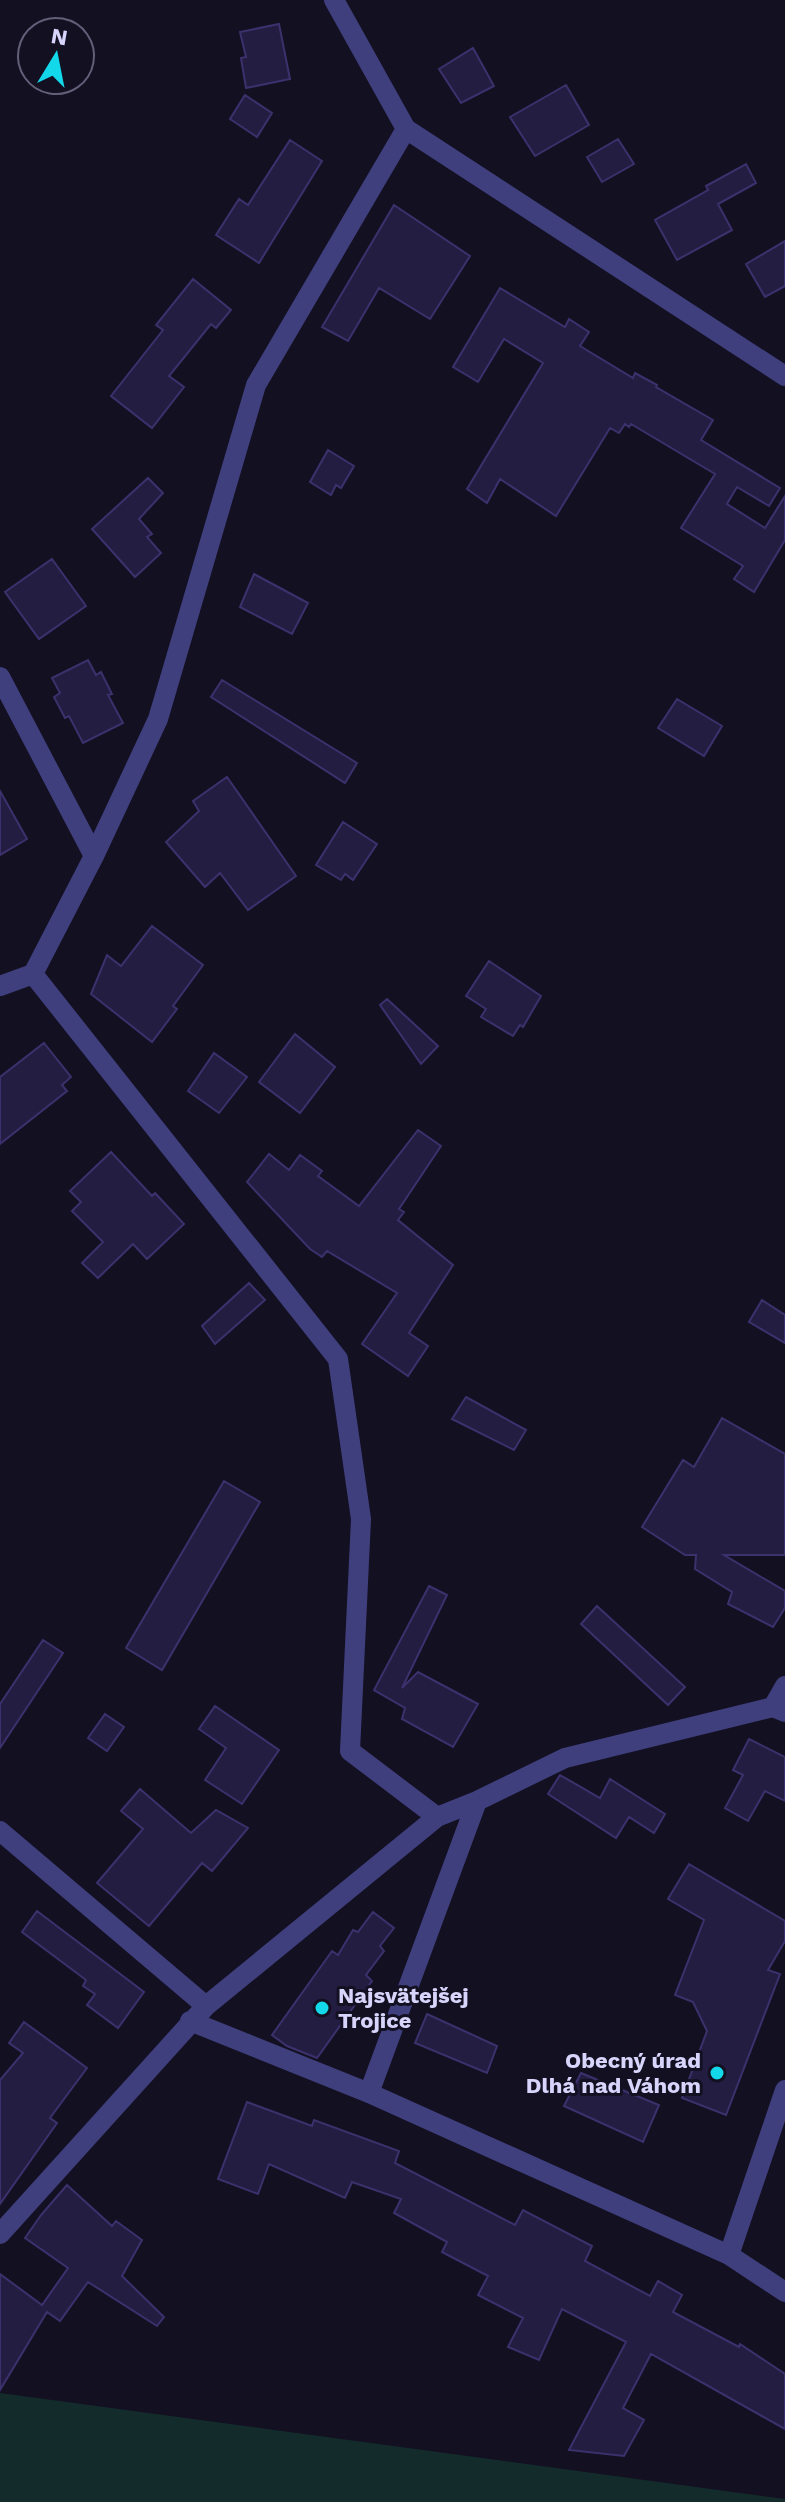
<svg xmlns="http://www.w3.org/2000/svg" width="785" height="2502" font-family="'Work Sans',sans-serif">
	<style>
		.green { fill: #132c2b }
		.building { fill: #241d42; stroke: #3c316c; stroke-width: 2 }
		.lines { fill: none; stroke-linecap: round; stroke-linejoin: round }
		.minor { stroke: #403f7e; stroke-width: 20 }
		.poi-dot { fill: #13d8ea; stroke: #131022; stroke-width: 3 }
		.labels { text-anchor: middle; stroke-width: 6; stroke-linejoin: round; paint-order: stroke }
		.poi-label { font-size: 22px; font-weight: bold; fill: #d8d5fc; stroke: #131022; text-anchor: start }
	</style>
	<rect width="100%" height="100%" fill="#131022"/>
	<!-- green -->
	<path class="green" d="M0 2393 785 2499V2502H0Z"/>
	<!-- building -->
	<path class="building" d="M279 24 290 79 246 88 241 58 246 57 240 32Z
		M473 48 494 86 461 103 439 69Z
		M566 85 589 125 535 156 510 117Z
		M245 95 272 113 257 137 230 119Z
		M618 139 634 164 602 182 587 157Z
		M290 140 322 161 259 263 216 235 239 199 248 205Z
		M746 164 756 183 718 204 732 230 677 260 655 220 708 190 706 186Z
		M394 205 470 256 430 319 379 288 348 341 322 327Z
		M785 241V286L765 297 746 264Z
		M193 279 231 310 216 328 211 324 169 376 184 387 152 428 111 396 163 330 156 325Z
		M500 288 565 327 569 319 589 332 580 346 633 378 635 373 657 385 656 387 713 420 701 440 780 488 769 506 737 487 727 504 765 528 785 496V540L754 592 734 579 743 566 681 528 715 474 631 424 629 427 625 424 619 433 610 428 556 516 500 479 487 503 467 489 543 363 504 339 478 382 453 367Z
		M328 450 354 466 341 488 336 485 331 495 310 482Z
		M148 478 163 493 139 519 152 534 147 537 161 553 135 577 92 529Z
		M52 559 86 606 39 639 5 592Z
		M254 574 308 603 292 634 240 607Z
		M88 660 96 675 101 672 112 694 108 695 123 723 83 743 69 716 65 718 54 697 60 693 52 678Z
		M222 680 357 763 345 783 211 697Z
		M677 699 722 726 704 756 658 728Z
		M227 777 296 876 248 910 220 873 205 887 166 842 199 811 193 801Z
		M0 791 27 839 0 855Z
		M343 822 377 844 353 880 345 874 341 880 316 865Z
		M152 926 203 965 173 1006 177 1009 152 1042 91 994 107 955 121 966Z
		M489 961 541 996 523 1027 520 1025 513 1036 481 1017 486 1009 466 996Z
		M387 999 438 1046 421 1064 380 1005Z
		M295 1034 335 1067 300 1113 259 1082Z
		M44 1043 71 1077 62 1085 67 1091 0 1144V1077Z
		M214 1053 247 1077 219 1113 188 1091Z
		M418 1130 441 1146 399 1209 404 1212 398 1220 453 1265 409 1333 428 1346 408 1376 362 1344 397 1293 327 1251 322 1257 310 1249 247 1182 269 1154 289 1170 300 1155 322 1171 318 1176 359 1206Z
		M111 1152 152 1196 155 1193 184 1224 147 1259 133 1244 98 1278 82 1263 103 1242 72 1211 81 1202 70 1191Z
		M249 1283 265 1300 215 1344 202 1326Z
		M762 1300 785 1315V1343L749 1322Z
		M466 1397 526 1430 514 1450 452 1419Z
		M722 1418 785 1454V1555H724L785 1591V1608L773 1627 728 1604 732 1592 695 1569 696 1555H685L642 1527 683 1460 694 1467Z
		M224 1481 260 1502 162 1670 126 1648Z
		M429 1586 447 1595 402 1688 418 1672 478 1704 453 1747 402 1719 405 1708 374 1690Z
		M597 1606 685 1687 668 1705 581 1624Z
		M43 1640 63 1653 0 1748V1704Z
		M215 1706 279 1750 242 1804 205 1780 226 1748 199 1729Z
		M105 1714 124 1727 107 1751 88 1738Z
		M749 1739 785 1757V1801L765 1791 748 1821 725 1808 743 1775 733 1770Z
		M560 1775 600 1798 610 1779 665 1814 654 1833 629 1817 616 1838 548 1794Z
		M140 1789 191 1833 216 1810 248 1828 212 1871 202 1863 149 1926 97 1883 143 1829 121 1811Z
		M689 1864 785 1921V1941L768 1970 780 1974 726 2115 682 2098 707 2031 693 2002 675 1995 704 1920 668 1899Z
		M37 1911 144 1992 118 2028 87 2005 95 1994 83 1986 86 1980 22 1932Z
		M373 1912 394 1928 380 1946 384 1951 366 1975 372 1981 317 2058 287 2046 272 2035 332 1951 338 1955 353 1930 358 1932Z
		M427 2014 497 2046 487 2073 415 2043Z
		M24 2022 87 2068 50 2118 57 2123 0 2204V2080L23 2053 9 2043Z
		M581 2073 659 2105 643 2142 564 2106Z
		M247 2102 312 2126 314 2120 399 2151 395 2163 515 2225 523 2210 592 2246 585 2261 650 2296 658 2281 682 2295 673 2312 739 2347 740 2344 785 2374V2429L651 2354 623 2408 644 2420 624 2456 569 2450 626 2342 562 2309 539 2360 508 2347 523 2318 478 2295 488 2276 442 2252 447 2242 394 2213 401 2199 352 2182 345 2198 269 2164 258 2194 218 2179Z
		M67 2185 112 2226 116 2221 142 2240 122 2276 164 2317 157 2326 88 2282 60 2321 47 2312 0 2390V2274L42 2305 68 2268 25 2238 41 2215Z"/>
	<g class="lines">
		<!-- minor -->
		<path class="minor" d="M334 0 406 129 785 376
			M0 677 94 856 33 974 0 986
			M94 856 158 719 256 385 406 129
			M33 974 338 1359 361 1519 350 1751 437 1817
			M773 1707 785 1686
			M0 1831 206 2006
			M190 2021 369 2093 729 2255 785 2292
			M369 2093 477 1801
			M0 2234 206 2006 437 1817 477 1801 565 1758 773 1707 785 1712
			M729 2255 785 2090"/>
	</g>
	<!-- markers -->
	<g class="poi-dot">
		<circle cx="322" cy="2008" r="8"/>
		<circle cx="717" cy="2073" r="8"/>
	</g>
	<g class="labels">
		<!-- poi labels -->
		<g class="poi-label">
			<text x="338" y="2003">Najsvätejšej<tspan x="338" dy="25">Trojice</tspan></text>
			<text x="701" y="2068" text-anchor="end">Obecný úrad<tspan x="701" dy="25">Dlhá nad Váhom</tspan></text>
		</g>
	</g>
	<!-- north arrow -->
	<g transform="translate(56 56) rotate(10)"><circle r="38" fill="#131022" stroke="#625f79" stroke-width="2"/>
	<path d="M0-6L14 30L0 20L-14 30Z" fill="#13d8ea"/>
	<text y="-12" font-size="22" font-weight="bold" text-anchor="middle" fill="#d8d5fc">N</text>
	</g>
</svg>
